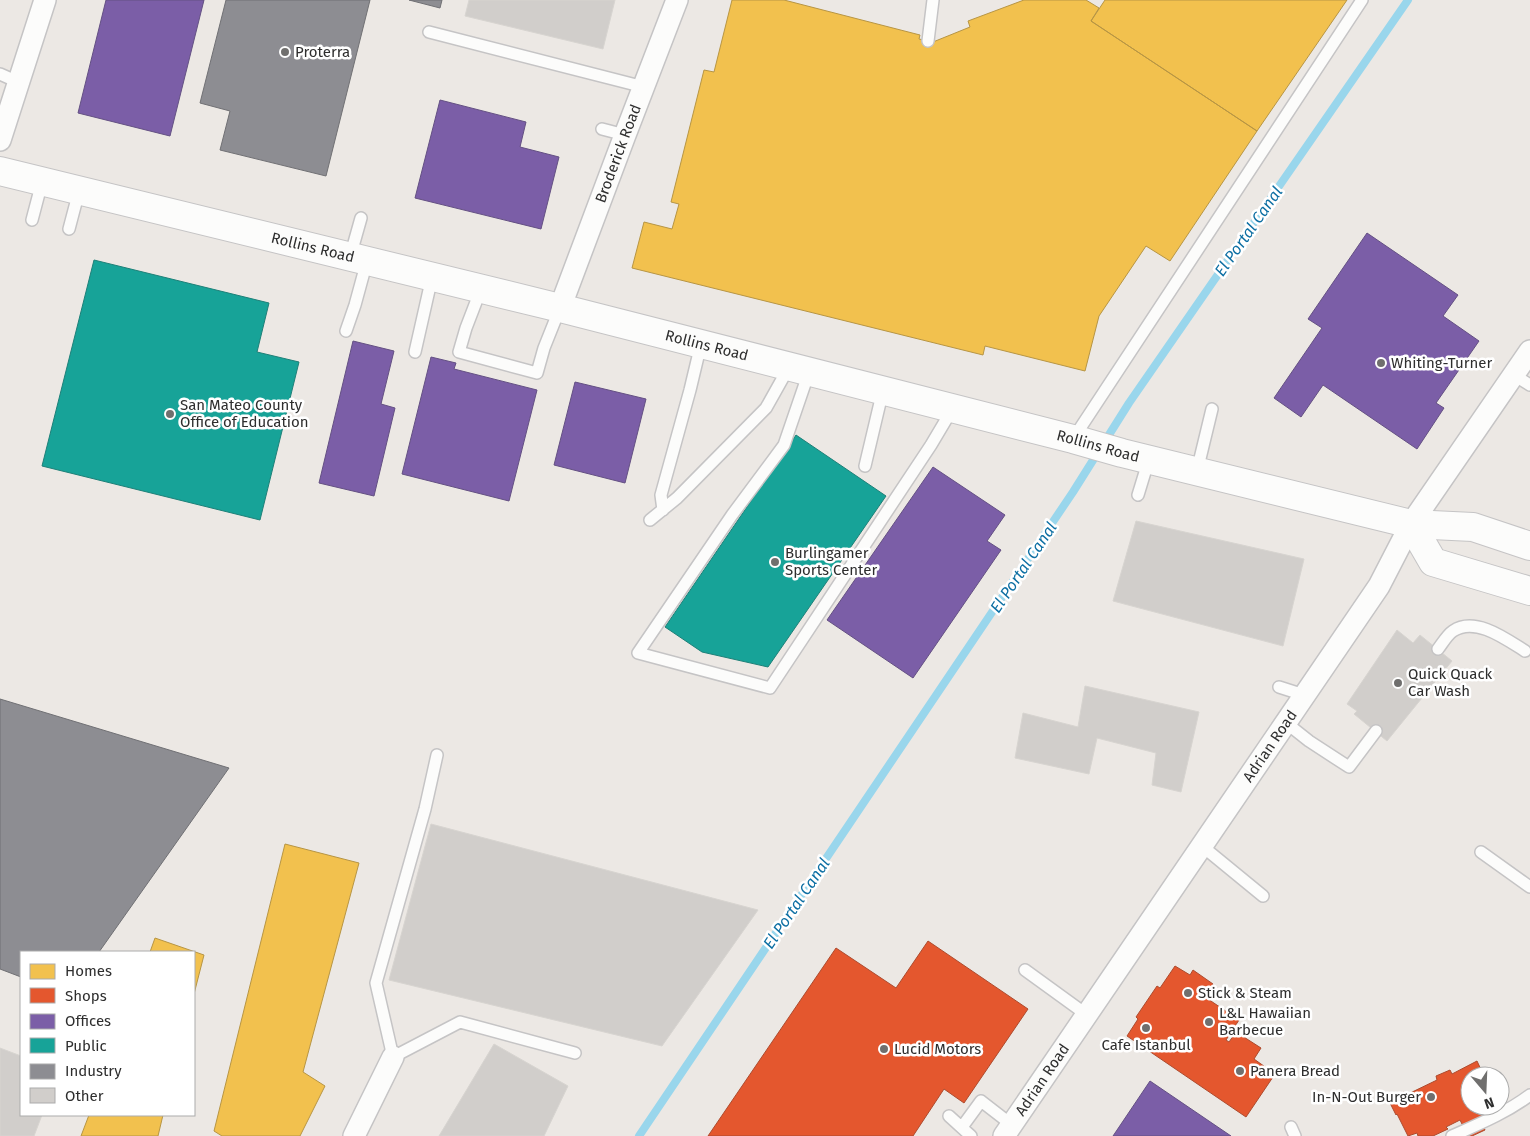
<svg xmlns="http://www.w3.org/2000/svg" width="1530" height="1136" font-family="'Fira Sans',sans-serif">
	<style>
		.homes { fill: #f2c14e; stroke: #b79544 }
		.shops { fill: #e4572e; stroke: #ad4b2e }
		.offices { fill: #7b5ea7; stroke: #645083 }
		.public { fill: #17a398; stroke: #1e8078 }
		.industry { fill: #8d8d92; stroke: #707074 }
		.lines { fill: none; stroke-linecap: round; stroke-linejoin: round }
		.stream { stroke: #99d6ec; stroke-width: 8 }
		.building { fill: #d1cecb; stroke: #d7d4d0 }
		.lane-casing { stroke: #c5c4c5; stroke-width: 14 }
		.street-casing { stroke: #c5c4c5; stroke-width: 24 }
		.secondary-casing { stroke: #c5c4c5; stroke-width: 30 }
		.lane { stroke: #fcfcfb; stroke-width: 11 }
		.street { stroke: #fcfcfb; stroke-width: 21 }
		.secondary { stroke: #fcfcfb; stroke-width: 28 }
		.poi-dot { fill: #706f6e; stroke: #fff; stroke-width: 2 }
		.labels { text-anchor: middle; stroke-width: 5; stroke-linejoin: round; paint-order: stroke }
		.poi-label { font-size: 15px; fill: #2e2e2e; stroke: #fff; text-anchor: start }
		.street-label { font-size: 15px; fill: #2e2e2e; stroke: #fff }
		.water-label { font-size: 16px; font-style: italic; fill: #0d6fa3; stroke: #fff }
	</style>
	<rect width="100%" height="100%" fill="#ece8e4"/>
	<!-- homes -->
	<path class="homes" d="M732 0H784L920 35 919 39 933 42 970 27 968 21 1024 0H1086L1099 8 1091 21 1257 131 1170 261 1146 246 1099 316 1085 371 985 346 983 355 632 268 644 222 672 229 679 204 671 202 704 70 714 72Z
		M1105 0H1347L1257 131 1091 21Z
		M285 844 359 863 303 1072 325 1086 300 1136H222L214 1131Z
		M155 938 204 955 194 994V952H150Z
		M89 1115H163L158 1136H81Z"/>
	<!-- shops -->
	<path class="shops" d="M928 941 1028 1009 964 1103 944 1089 913 1136H708L836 948 896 988Z
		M1175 966 1190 975 1193 970 1213 984 1205 997 1239 1020 1226 1040 1229 1042 1236 1032 1261 1048 1254 1059 1275 1074 1246 1117 1127 1036 1138 1019 1136 1017 1157 986 1160 988Z
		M1477 1061 1484 1076H1470V1106H1500V1101L1503 1106 1463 1126 1460 1120 1446 1127 1448 1129 1433 1136H1418L1417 1133 1408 1136 1397 1114 1396 1115 1388 1099 1404 1092 1406 1095 1437 1080 1436 1076 1450 1070 1452 1074Z
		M1482 1123 1485 1130 1472 1136H1468L1466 1130Z"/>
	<!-- offices -->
	<path class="offices" d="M106 0H204L170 136 78 113Z
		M440 100 526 122 520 147 559 157 541 229 415 198Z
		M1367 233 1458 295 1443 316 1479 341 1436 403 1444 408 1417 449 1323 385 1301 417 1274 398 1322 328 1308 319Z
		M353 341 394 351 381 404 395 408 374 496 319 483Z
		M431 357 456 363 454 369 537 390 509 501 402 474Z
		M575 382 646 399 625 483 554 465Z
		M933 467 1005 515 987 541 1001 550 913 678 827 620Z
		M1150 1081 1231 1136H1113Z"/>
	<!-- public -->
	<path class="public" d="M94 260 269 303 257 352 299 362 260 520 42 466Z
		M796 435 886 496 768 667 702 652 665 627Z"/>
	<!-- industry -->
	<path class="industry" d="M226 0H370L326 176 220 150 230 111 200 103Z
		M409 0H442L440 8Z
		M0 699 229 768 99 952H21V977L0 969Z"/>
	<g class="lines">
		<!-- stream -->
		<path class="stream" d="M639 1136 1073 492 1129 403 1408 0"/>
	</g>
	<!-- building -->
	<path class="building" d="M469 0H615L603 49 465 16Z
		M1136 521 1304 559 1283 646 1113 601Z
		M1397 630 1413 643 1420 635 1452 661 1387 741 1354 714 1357 711 1347 704Z
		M1085 686 1199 712 1181 792 1152 785 1156 753 1097 738 1089 774 1015 758 1023 713 1078 727Z
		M431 824 758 910 662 1046 389 980Z
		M494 1044 568 1086 544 1136H439Z
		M0 1048 21 1056V1115H42L34 1136H0Z"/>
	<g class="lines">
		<!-- lane casing -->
		<g class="lane-casing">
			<path id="lane" d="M429 32 644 87
				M928 41 933 0
				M0 74 18 82
				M602 129 625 135
				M32 220 42 182
				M69 229 79 191
				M350 257 361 218
				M481 289 466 328 459 352 537 373 544 348 560 308
				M346 331 355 305 367 261
				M415 352 432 277
				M809 372 784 445 732 515 638 653 770 688 931 445 953 408
				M1514 375 1530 385
				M1073 439 1362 0
				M865 466 883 390
				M1197 471 1212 409
				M1138 495 1149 459
				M663 510 661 495 690 390 701 344
				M650 520 677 498 766 408 789 367
				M1438 649C1442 644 1447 635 1453 631 1475 616 1506 639 1525 651
				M1279 687 1304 695
				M1285 722 1309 741 1349 767 1376 731
				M437 755 425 809 376 983 393 1057 460 1022 575 1053
				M1202 846 1263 896
				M1481 852 1530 887
				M1025 970 1087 1015
				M949 1116 971 1136
				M962 1127 981 1101 1012 1125
				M1291 1127 1295 1136
				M1452 1136C1479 1124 1506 1113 1530 1095"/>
		</g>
		<!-- street casing -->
		<g class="street-casing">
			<g id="street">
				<path d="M0 140 45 0"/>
				<path id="s1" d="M560 308 625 135 677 0"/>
				<path d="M354 1136 393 1057"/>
				<path id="s2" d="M1004 1136 1379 586 1411 524 1530 351"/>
			</g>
		</g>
		<!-- secondary casing -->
		<g class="secondary-casing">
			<g id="secondary">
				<path id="s3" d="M0 171 560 308 1073 439 1122 453 1411 524 1473 527 1530 546"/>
				<path d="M1411 524 1433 562 1530 591"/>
			</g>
		</g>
		<!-- lane -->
		<use href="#lane" class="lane"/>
		<!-- street -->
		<use href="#street" class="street"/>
		<!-- secondary -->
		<use href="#secondary" class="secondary"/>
	</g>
	<!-- markers -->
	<g class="poi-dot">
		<circle cx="285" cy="52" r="5"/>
		<circle cx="1381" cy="363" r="5"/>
		<circle cx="170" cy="414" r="5"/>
		<circle cx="775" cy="562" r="5"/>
		<circle cx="1398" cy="683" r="5"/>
		<circle cx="1188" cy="993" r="5"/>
		<circle cx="1209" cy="1022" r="5"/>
		<circle cx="1146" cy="1028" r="5"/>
		<circle cx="884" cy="1049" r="5"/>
		<circle cx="1240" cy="1071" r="5"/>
		<circle cx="1431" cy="1097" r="5"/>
	</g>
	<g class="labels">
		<!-- poi labels -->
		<g class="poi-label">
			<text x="295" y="57">Proterra</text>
			<text x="1391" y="368">Whiting-Turner</text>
			<text x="180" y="410">San Mateo County<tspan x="180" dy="17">Office of Education</tspan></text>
			<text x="785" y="558">Burlingamer<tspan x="785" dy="17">Sports Center</tspan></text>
			<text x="1408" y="679">Quick Quack<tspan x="1408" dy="17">Car Wash</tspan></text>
			<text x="1198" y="998">Stick &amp; Steam</text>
			<text x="1219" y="1018">L&amp;L Hawaiian<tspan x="1219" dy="17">Barbecue</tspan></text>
			<text x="1146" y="1050" text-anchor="middle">Cafe Istanbul</text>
			<text x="894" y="1054">Lucid Motors</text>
			<text x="1250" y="1076">Panera Bread</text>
			<text x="1421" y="1102" text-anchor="end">In-N-Out Burger</text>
		</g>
		<!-- street labels -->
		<g class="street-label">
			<text dy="5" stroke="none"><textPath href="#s1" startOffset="165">Broderick Road</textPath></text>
			<text dy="5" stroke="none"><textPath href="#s3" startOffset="322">Rollins Road</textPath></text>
			<text dy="5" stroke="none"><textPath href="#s3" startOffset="728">Rollins Road</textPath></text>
			<text dy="5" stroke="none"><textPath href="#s3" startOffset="1132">Rollins Road</textPath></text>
			<text dy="5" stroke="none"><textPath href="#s2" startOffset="472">Adrian Road</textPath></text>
			<text dy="5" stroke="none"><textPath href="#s2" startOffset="68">Adrian Road</textPath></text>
		</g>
		<!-- water labels -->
		<g class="water-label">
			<text transform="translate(1248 231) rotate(-55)" y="6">El Portal Canal</text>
			<text transform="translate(1023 567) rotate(-56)" y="6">El Portal Canal</text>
			<text transform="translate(796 903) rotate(-56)" y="6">El Portal Canal</text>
		</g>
	</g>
	<!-- legend -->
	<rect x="20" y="951" width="175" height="165" fill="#ffffff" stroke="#ababab"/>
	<rect x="30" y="964" width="25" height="15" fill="#f2c14e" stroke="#ababab"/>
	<text x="65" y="976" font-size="15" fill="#2e2e2e">Homes</text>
	<rect x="30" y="988" width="25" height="15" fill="#e4572e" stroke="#ababab"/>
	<text x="65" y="1001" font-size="15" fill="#2e2e2e">Shops</text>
	<rect x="30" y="1014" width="25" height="15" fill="#7b5ea7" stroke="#ababab"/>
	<text x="65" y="1026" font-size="15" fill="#2e2e2e">Offices</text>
	<rect x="30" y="1038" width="25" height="15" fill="#17a398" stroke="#ababab"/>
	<text x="65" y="1051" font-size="15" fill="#2e2e2e">Public</text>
	<rect x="30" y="1064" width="25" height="15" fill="#8d8d92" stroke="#ababab"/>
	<text x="65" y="1076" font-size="15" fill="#2e2e2e">Industry</text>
	<rect x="30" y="1088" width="25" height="15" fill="#d1cecb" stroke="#ababab"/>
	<text x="65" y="1101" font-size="15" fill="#2e2e2e">Other</text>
	<!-- north arrow -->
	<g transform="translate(1485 1091) rotate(161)"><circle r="24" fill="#ffffff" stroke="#ababab"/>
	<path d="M0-4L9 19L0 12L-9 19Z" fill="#706f6e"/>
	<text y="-8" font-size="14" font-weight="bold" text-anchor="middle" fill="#2e2e2e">N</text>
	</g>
</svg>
